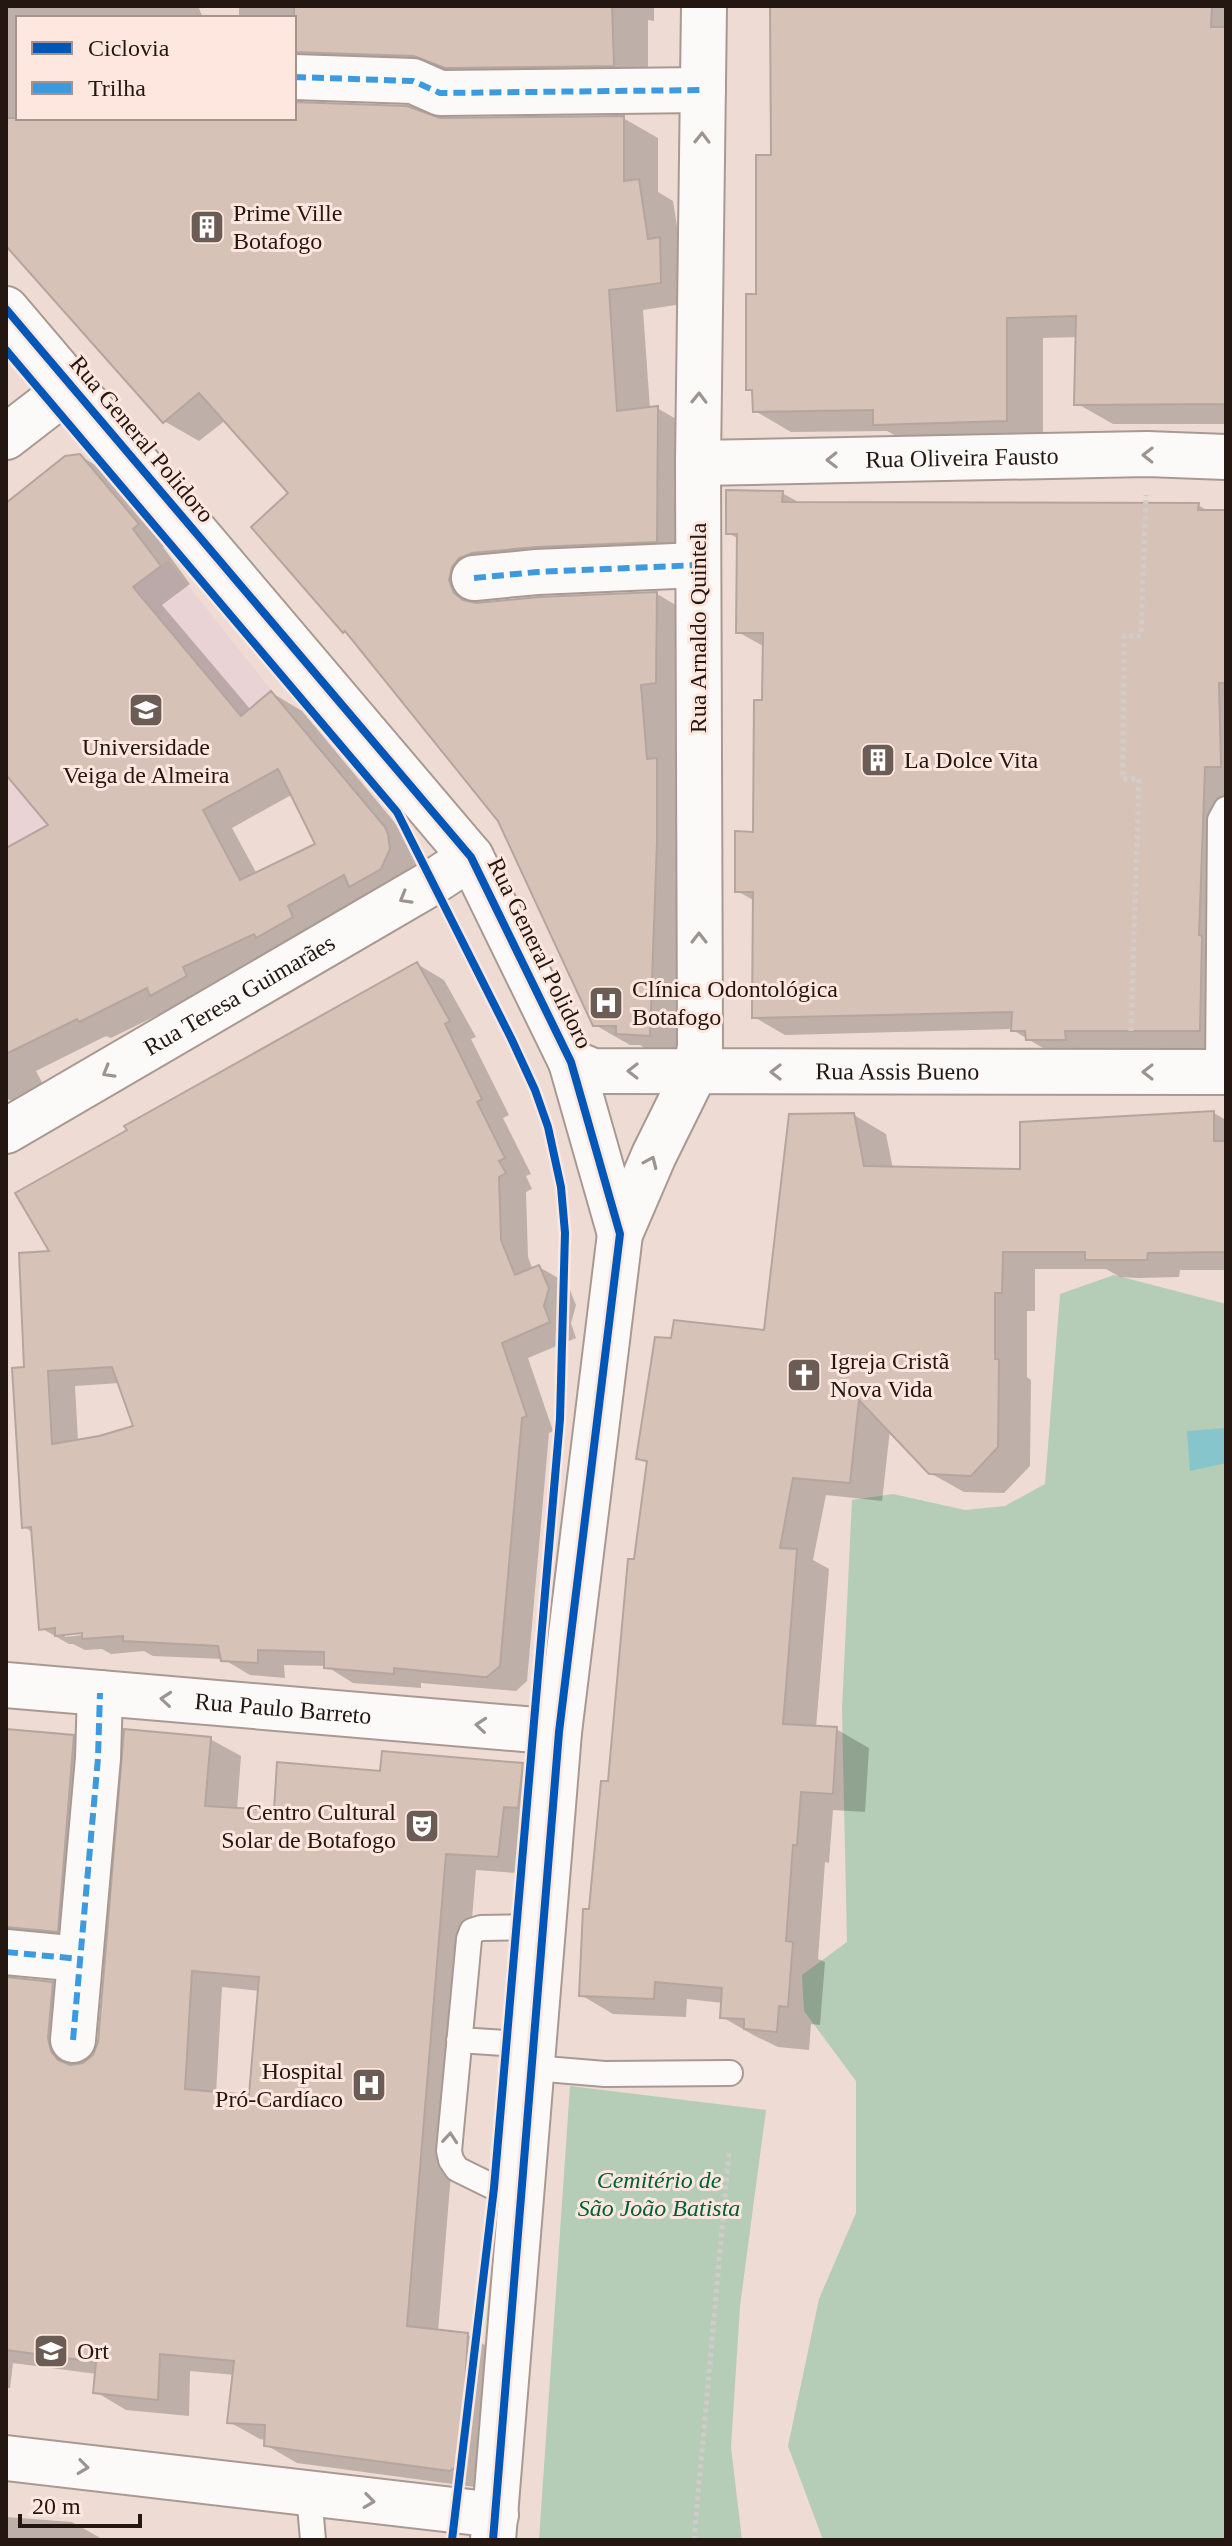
<svg xmlns="http://www.w3.org/2000/svg" width="1232" height="2546" font-family="Georgia,serif">
	<style>
		.education { fill: #ead3d4 }
		.green { fill: #b5ccb6 }
		.water { fill: #86c5cb }
		.shadow { fill: #0003; fill-rule: evenodd }
		.building { fill: #d7c2b8; stroke: #b4a69f; stroke-width: 2; fill-rule: evenodd }
		.lines { fill: none; stroke-linecap: round; stroke-linejoin: round }
		.service-casing { stroke: #a89a93; stroke-width: 28 }
		.minor-casing { stroke: #a89a93; stroke-width: 48 }
		.secondary-casing { stroke: #a89a93; stroke-width: 48 }
		.path { stroke: #d1ccca; stroke-width: 5; stroke-dasharray: 4 4; stroke-linecap: butt }
		.service { stroke: #fcfaf8; stroke-width: 24 }
		.minor { stroke: #fcfaf8; stroke-width: 44 }
		.secondary { stroke: #fcfaf8; stroke-width: 44 }
		.quiet { stroke: #3c9ade; stroke-width: 6; stroke-dasharray: 12 6; stroke-linecap: butt }
		.cycleway-casing { stroke: #fde7de; stroke-width: 13 }
		.cycleway { stroke: #0057b8; stroke-width: 8 }
		.oneway { stroke: #9b9490 }
		.labels { text-anchor: middle; stroke-width: 6; stroke-linejoin: round; paint-order: stroke }
		.poi-label { font-size: 24px; fill: #241712; stroke: #fde7de; text-anchor: start }
		.street-label { font-size: 24px; fill: #241712; stroke: #fde7de }
		.park-label { font-size: 24px; font-style: italic; fill: #015e3a; stroke: #fde7de }
	</style>
	<rect width="100%" height="100%" fill="#eedbd3"/>
	<!-- education -->
	<path class="education" d="M168 560 302 729 6 887V681Z"/>
	<!-- green -->
	<path class="green" d="M1114 1275 1226 1304V2540H823L788 2446 819 2299 856 2213V2081L804 2011 802 1975 847 1942 842 1709 852 1500 893 1494 965 1510 1005 1506 1045 1484 1060 1294Z
		M570 2086 766 2110 740 2306 731 2447 742 2540H539Z"/>
	<!-- water -->
	<path class="water" d="M1226 1428V1463L1190 1471 1187 1431Z"/>
	<!-- shadow -->
	<path class="shadow" d="M6 6H198L203 18H18V118H294V18H239V6H654V21L648 20V85L303 98 305 104 440 120 623 118 658 138V192L673 201 681 252 695 302 643 310 650 409 657 408 692 428 691 561 486 587 483 601 484 604 657 594 691 614V702L675 704 681 774 684 1055 653 1053 640 1045H630L595 1025 499 820 349 634 345 631 291 493 226 420 199 441 164 421 6 244Z
		M773 6H1226V424H1113L1076 403 1077 337 1043 338V441L911 444 887 431 791 432 755 411 752 391 748 389 773 157Z
		M80 456 111 474 168 543 163 547 190 584 162 605 251 710 272 693 302 711 415 847 420 860 416 881 368 895 317 923 322 935 212 985 216 994 182 1012 174 1007 111 1038 106 1036 36 1071 45 1088 16 1103 6 1098V851L52 826 6 772V506ZM293 794 318 845 257 874 232 828Z
		M782 493 802 504 1198 505 1210 512H1226V1048H1095V1056L1058 1057 1011 1029 785 1035 754 1017 755 901 737 891 755 834 765 647 738 632 739 539 728 533Z
		M417 964 444 980 476 1037 471 1039 509 1115 503 1118 531 1174 526 1176 532 1189 526 1192 528 1257 533 1270 539 1267 567 1283 576 1305 571 1323 576 1338 528 1358 553 1431 549 1433 527 1681 516 1691 421 1683V1688L353 1683 326 1666 284 1665 285 1678 250 1675 223 1659 153 1656 144 1651 111 1654 102 1649 85 1650 73 1644H69L41 1628 34 1533 24 1527 26 1369 52 1253ZM120 1383 135 1427 78 1441 75 1386ZM91 1630 92 1634 65 1637V1633Z
		M1214 1113 1226 1120V1270H1180L1179 1277 1139 1278 1120 1277 1106 1269H1035V1311H1027V1377L1031 1380 1030 1466 1004 1493 964 1492 930 1473 890 1430 882 1501 826 1495 813 1560 829 1569 816 1728 836 1729 869 1748 865 1812 833 1810 829 1863 825 1862 818 1959 825 1962 820 2025 811 2024 809 2050 778 2047 755 2036 722 2017 723 2003 687 1999 686 2017 613 2014 581 1995 610 1783 649 1464 638 1458 765 1332 854 1115 886 1134 893 1169 1022 1171Z
		M6 1732 73 1737 104 1755 88 1948 11 1969 14 1980 52 1984 83 2001 78 2056 80 2065 85 2064 96 2055 210 1739 241 1756 237 1810 276 1812 382 1773 522 1765 553 1782 529 1874 476 1870 438 2332 468 2335 498 2353 482 2488 297 2463 266 2445V2440L260 2439 229 2422 235 2375 190 2371 189 2416 126 2410 96 2392 97 2374 13 2363 10 2388H6ZM222 1987 260 1991 251 2097 216 2094Z
		M6 2517 72 2522 104 2540H6Z"/>
	<!-- building -->
	<path class="building" d="M294 6H612L614 66 445 68 414 56 294 52Z
		M770 6H1212L1211 27H1226V404L1074 405 1076 316 1007 318V421L873 425V410L753 412 752 390H746V294H756V155H771Z
		M294 102 407 106 440 118 624 116V181L639 179 648 239 660 237 661 283 609 290 617 411 658 406 657 542 536 547 472 553 459 558 452 567 449 580 454 593 463 600 476 603 539 597 657 592 656 683 641 685 647 759 657 758V842L650 1036 616 1034V1026H593L498 821 345 631 343 633 251 527 288 493 199 393 163 423 6 246V118H294Z
		M80 454 139 524 133 529 161 566 133 587 241 716 271 691 385 827 388 834 390 849 381 869 349 887 344 875 288 906 293 917 256 938 254 934 183 967 187 976 150 996 147 988 79 1022 77 1019 6 1054V848L48 825 6 775V503L65 456ZM278 769 315 844 240 880 203 810Z
		M726 490 783 491 782 502 1199 503 1198 510H1226V683H1219L1221 767H1205L1199 935 1202 936 1200 1031H1065L1066 1040H1026L1025 1031H1011L1012 1012 752 1018 753 892H735V831L753 832 754 700H762L763 633H736L737 534H726Z
		M417 962 450 1021 445 1024 482 1099 477 1102 505 1158 499 1161 506 1173 499 1177 501 1240 515 1275 539 1265 549 1288 544 1306 550 1322 502 1343 527 1416 522 1418 500 1666 487 1677H483L394 1668V1674L324 1668V1652L258 1650V1663L221 1661 218 1646 123 1641V1636L82 1639V1633L55 1636V1628L39 1630 31 1527 22 1528 12 1368 24 1367 19 1253 49 1251 15 1193 127 1130 124 1126ZM112 1367 133 1426 99 1436 52 1444 48 1371Z
		M1214 1111V1141H1226V1252L1148 1253 1147 1260H1085V1252H1003L1002 1293H995V1359H999L998 1447 971 1476 929 1474 859 1400 850 1483 793 1478 780 1548 797 1549 783 1724 837 1727 833 1794 801 1792 797 1845H793L786 1941 793 1942 788 2007 779 2006 777 2032 744 2029V2019L720 2018 722 1988 655 1982 654 1999 579 1996 583 1909H589L601 1781H608L628 1559H634L647 1461 636 1459 655 1337 671 1338 674 1320 764 1330 789 1114 854 1113 864 1166 1020 1169V1122Z
		M6 1729 74 1735 58 1932 6 1927Z
		M124 1729 211 1737 205 1806 274 1810 277 1762 380 1771 382 1751 523 1763 518 1808 504 1807 498 1857 446 1854 407 2326 468 2333 461 2463 450 2471 264 2446 265 2425 227 2423 234 2361 160 2354 158 2400 93 2393 96 2362 6 2350V1977L53 1982 48 2038 51 2051 58 2060 70 2065 83 2063 93 2055 98 2042ZM192 1971 259 1977 249 2095 185 2089Z"/>
	<g class="lines">
		<!-- service casing -->
		<g class="service-casing">
			<path id="service" d="M1218 1072 1220 820 1226 809
				M459 2040 534 2045
				M533 2068 605 2074 730 2073
				M522 2201 457 2169 451 2160 449 2151 469 1939 472 1931 481 1928 543 1927
				M309 2494 313 2540"/>
		</g>
		<!-- minor casing -->
		<g class="minor-casing">
			<g id="minor">
				<path d="M294 77 413 81 440 93 703 90"/>
				<path d="M6 309 471 857 571 1062 620 1234"/>
				<path d="M6 437 72 386"/>
				<path id="s1" d="M698 463 1147 454 1226 457"/>
				<path d="M474 578 537 572 698 565"/>
				<path id="s2" d="M571 1062 593 1071 1226 1072"/>
				<path id="s3" d="M6 1131 433 882 471 857"/>
				<path id="s4" d="M6 1685 559 1732"/>
				<path d="M6 1952 80 1959"/>
				<path d="M73 2040 98 1758 100 1693"/>
				<path d="M6 2458 496 2515"/>
			</g>
		</g>
		<!-- secondary casing -->
		<g class="secondary-casing">
			<path id="secondary" d="M493 2540 559 1732 620 1234 654 1155 695 1072 700 1047 698 463 704 6"/>
		</g>
		<!-- path -->
		<path class="path" d="M1131 1031 1139 779H1123L1124 636H1141L1146 495
			M694 2540 729 2151"/>
		<!-- service -->
		<use href="#service" class="service"/>
		<!-- minor -->
		<use href="#minor" class="minor"/>
		<!-- secondary -->
		<use href="#secondary" class="secondary"/>
		<!-- quiet -->
		<path class="quiet" d="M294 77 413 81 440 93 703 90
			M474 578 537 572 698 565
			M6 1952 80 1959
			M73 2040 98 1758 100 1693"/>
		<!-- cycleway casing -->
		<g class="cycleway-casing">
			<path id="cycleway" d="M6 309 471 857 571 1062 620 1234 559 1732 493 2540
				M6 350 397 812 511 1038 535 1090 548 1127 561 1187 565 1233 560 1419 494 2188 452 2540"/>
		</g>
		<!-- cycleway -->
		<use href="#cycleway" class="cycleway"/>
	</g>
	<!-- one-way arrows -->
	<defs><path id="oneway-chevron" d="M-2-3.5L2.5 0L-2 3.5" fill="none" stroke-width="1.6" stroke-linecap="round" stroke-linejoin="round" transform="scale(2)"/></defs>
	<g class="oneway">
		<use href="#oneway-chevron" transform="translate(702 138) rotate(-89)"/>
		<use href="#oneway-chevron" transform="translate(699 398) rotate(-89)"/>
		<use href="#oneway-chevron" transform="translate(1148 455) rotate(-179)"/>
		<use href="#oneway-chevron" transform="translate(832 460) rotate(179)"/>
		<use href="#oneway-chevron" transform="translate(405 898) rotate(150)"/>
		<use href="#oneway-chevron" transform="translate(699 938) rotate(-90)"/>
		<use href="#oneway-chevron" transform="translate(633 1071) rotate(-180)"/>
		<use href="#oneway-chevron" transform="translate(108 1072) rotate(150)"/>
		<use href="#oneway-chevron" transform="translate(776 1072) rotate(-180)"/>
		<use href="#oneway-chevron" transform="translate(1148 1072) rotate(-180)"/>
		<use href="#oneway-chevron" transform="translate(651 1162) rotate(-66)"/>
		<use href="#oneway-chevron" transform="translate(166 1699) rotate(-175)"/>
		<use href="#oneway-chevron" transform="translate(481 1725) rotate(-175)"/>
		<use href="#oneway-chevron" transform="translate(450 2138) rotate(-85)"/>
		<use href="#oneway-chevron" transform="translate(83 2467) rotate(7)"/>
		<use href="#oneway-chevron" transform="translate(369 2501) rotate(7)"/>
	</g>
	<!-- icons -->
	<defs>
		<g id="building-square" transform="scale(1.8)"><rect x="-9" y="-9" width="18" height="18" rx="4" fill="#6b5c56" stroke="#fde7de"/><path d="M-4-6H4V6H1V3H-1V6H-4ZM-2.5-4.3h1.7v1.8h-1.7ZM.8-4.3h1.7v1.8H.8ZM-2.5-1h1.7V.8h-1.7ZM.8-1h1.7V.8H.8Z" fill="#fff"/></g>
		<g id="university-square" transform="scale(1.8)"><rect x="-9" y="-9" width="18" height="18" rx="4" fill="#6b5c56" stroke="#fde7de"/><path d="M0-5L7-2L0 1L-7-2ZM-4 1L0 2.5L4 1V4Q0 6-4 4Z" fill="#fff"/></g>
		<g id="hospital-square" transform="scale(1.8)"><rect x="-9" y="-9" width="18" height="18" rx="4" fill="#6b5c56" stroke="#fde7de"/><path d="M-5-5h3v3.5h4V-5h3V5h-3V1.5h-4V5h-3Z" fill="#fff"/></g>
		<g id="church-square" transform="scale(1.8)"><rect x="-9" y="-9" width="18" height="18" rx="4" fill="#6b5c56" stroke="#fde7de"/><path d="M-1.2-6h2.4v3.5h3.3v2.4h-3.3V6h-2.4V-.1h-3.3v-2.4h3.3Z" fill="#fff"/></g>
		<g id="theatre-square" transform="scale(1.8)"><rect x="-9" y="-9" width="18" height="18" rx="4" fill="#6b5c56" stroke="#fde7de"/><path d="M-5-5.5Q0-4 5-5.5V0Q5 5 0 6Q-5 5-5 0ZM-3.3-2.5H-1v1.5H-3.3ZM1-2.5H3.3v1.5H1ZM-2.8 1Q0 5.5 2.8 1Z" fill="#fff"/></g>
		<g id="school-square" transform="scale(1.8)"><rect x="-9" y="-9" width="18" height="18" rx="4" fill="#6b5c56" stroke="#fde7de"/><path d="M0-5L7-2L0 1L-7-2ZM-4 1L0 2.5L4 1V4Q0 6-4 4Z" fill="#fff"/></g>
	</defs>
	<g fill-rule="evenodd">
		<use href="#building-square" x="207" y="227"/>
		<use href="#university-square" x="146" y="710"/>
		<use href="#building-square" x="878" y="760"/>
		<use href="#hospital-square" x="606" y="1003"/>
		<use href="#church-square" x="804" y="1375"/>
		<use href="#theatre-square" x="422" y="1826"/>
		<use href="#hospital-square" x="369" y="2085"/>
		<use href="#school-square" x="51" y="2351"/>
	</g>
	<g class="labels">
		<!-- poi labels -->
		<g class="poi-label">
			<text x="233" y="221">Prime Ville<tspan x="233" dy="28">Botafogo</tspan></text>
			<text x="146" y="755" text-anchor="middle">Universidade<tspan x="146" dy="28">Veiga de Almeira</tspan></text>
			<text x="904" y="768">La Dolce Vita</text>
			<text x="632" y="997">Clínica Odontológica<tspan x="632" dy="28">Botafogo</tspan></text>
			<text x="830" y="1369">Igreja Cristã<tspan x="830" dy="28">Nova Vida</tspan></text>
			<text x="396" y="1820" text-anchor="end">Centro Cultural<tspan x="396" dy="28">Solar de Botafogo</tspan></text>
			<text x="343" y="2079" text-anchor="end">Hospital<tspan x="343" dy="28">Pró-Cardíaco</tspan></text>
			<text x="77" y="2359">Ort</text>
		</g>
		<!-- street labels -->
		<g class="street-label">
			<text transform="translate(142 439) rotate(50)" y="8">Rua General Polidoro</text>
			<text dy="8" stroke="none"><textPath href="#s1" startOffset="264">Rua Oliveira Fausto</textPath></text>
			<text transform="translate(698 628) rotate(-90)" y="8">Rua Arnaldo Quintela</text>
			<text transform="translate(540 953) rotate(64)" y="8">Rua General Polidoro</text>
			<text dy="8" stroke="none"><textPath href="#s3" startOffset="270">Rua Teresa Guimarães</textPath></text>
			<text dy="8" stroke="none"><textPath href="#s2" startOffset="328">Rua Assis Bueno</textPath></text>
			<text dy="8" stroke="none"><textPath href="#s4" startOffset="278">Rua Paulo Barreto</textPath></text>
		</g>
		<!-- park labels -->
		<g class="park-label">
			<text x="659" y="2188">Cemitério de<tspan x="659" dy="28">São João Batista</tspan></text>
		</g>
	</g>
	<!-- border -->
	<rect width="1232" height="2546" fill="none" stroke="#241712" stroke-width="16"/>
	<!-- legend -->
	<rect x="16" y="16" width="280" height="104" fill="#fde7de" stroke="#a6948c" stroke-width="2"/>
	<rect x="32" y="42" width="40" height="12" fill="#0057b8" stroke="#a6948c" stroke-width="2"/>
	<text x="88" y="56" font-size="24" fill="#241712">Ciclovia</text>
	<rect x="32" y="82" width="40" height="12" fill="#3c9ade" stroke="#a6948c" stroke-width="2"/>
	<text x="88" y="96" font-size="24" fill="#241712">Trilha</text>
	<!-- scale -->
	<path d="M20 2514v12h120v-12" fill="none" stroke="#241712" stroke-width="4"/>
	<text x="32" y="2514" font-size="24" fill="#241712" stroke="#fde7de" stroke-width="6" paint-order="stroke">20 m</text>
</svg>
